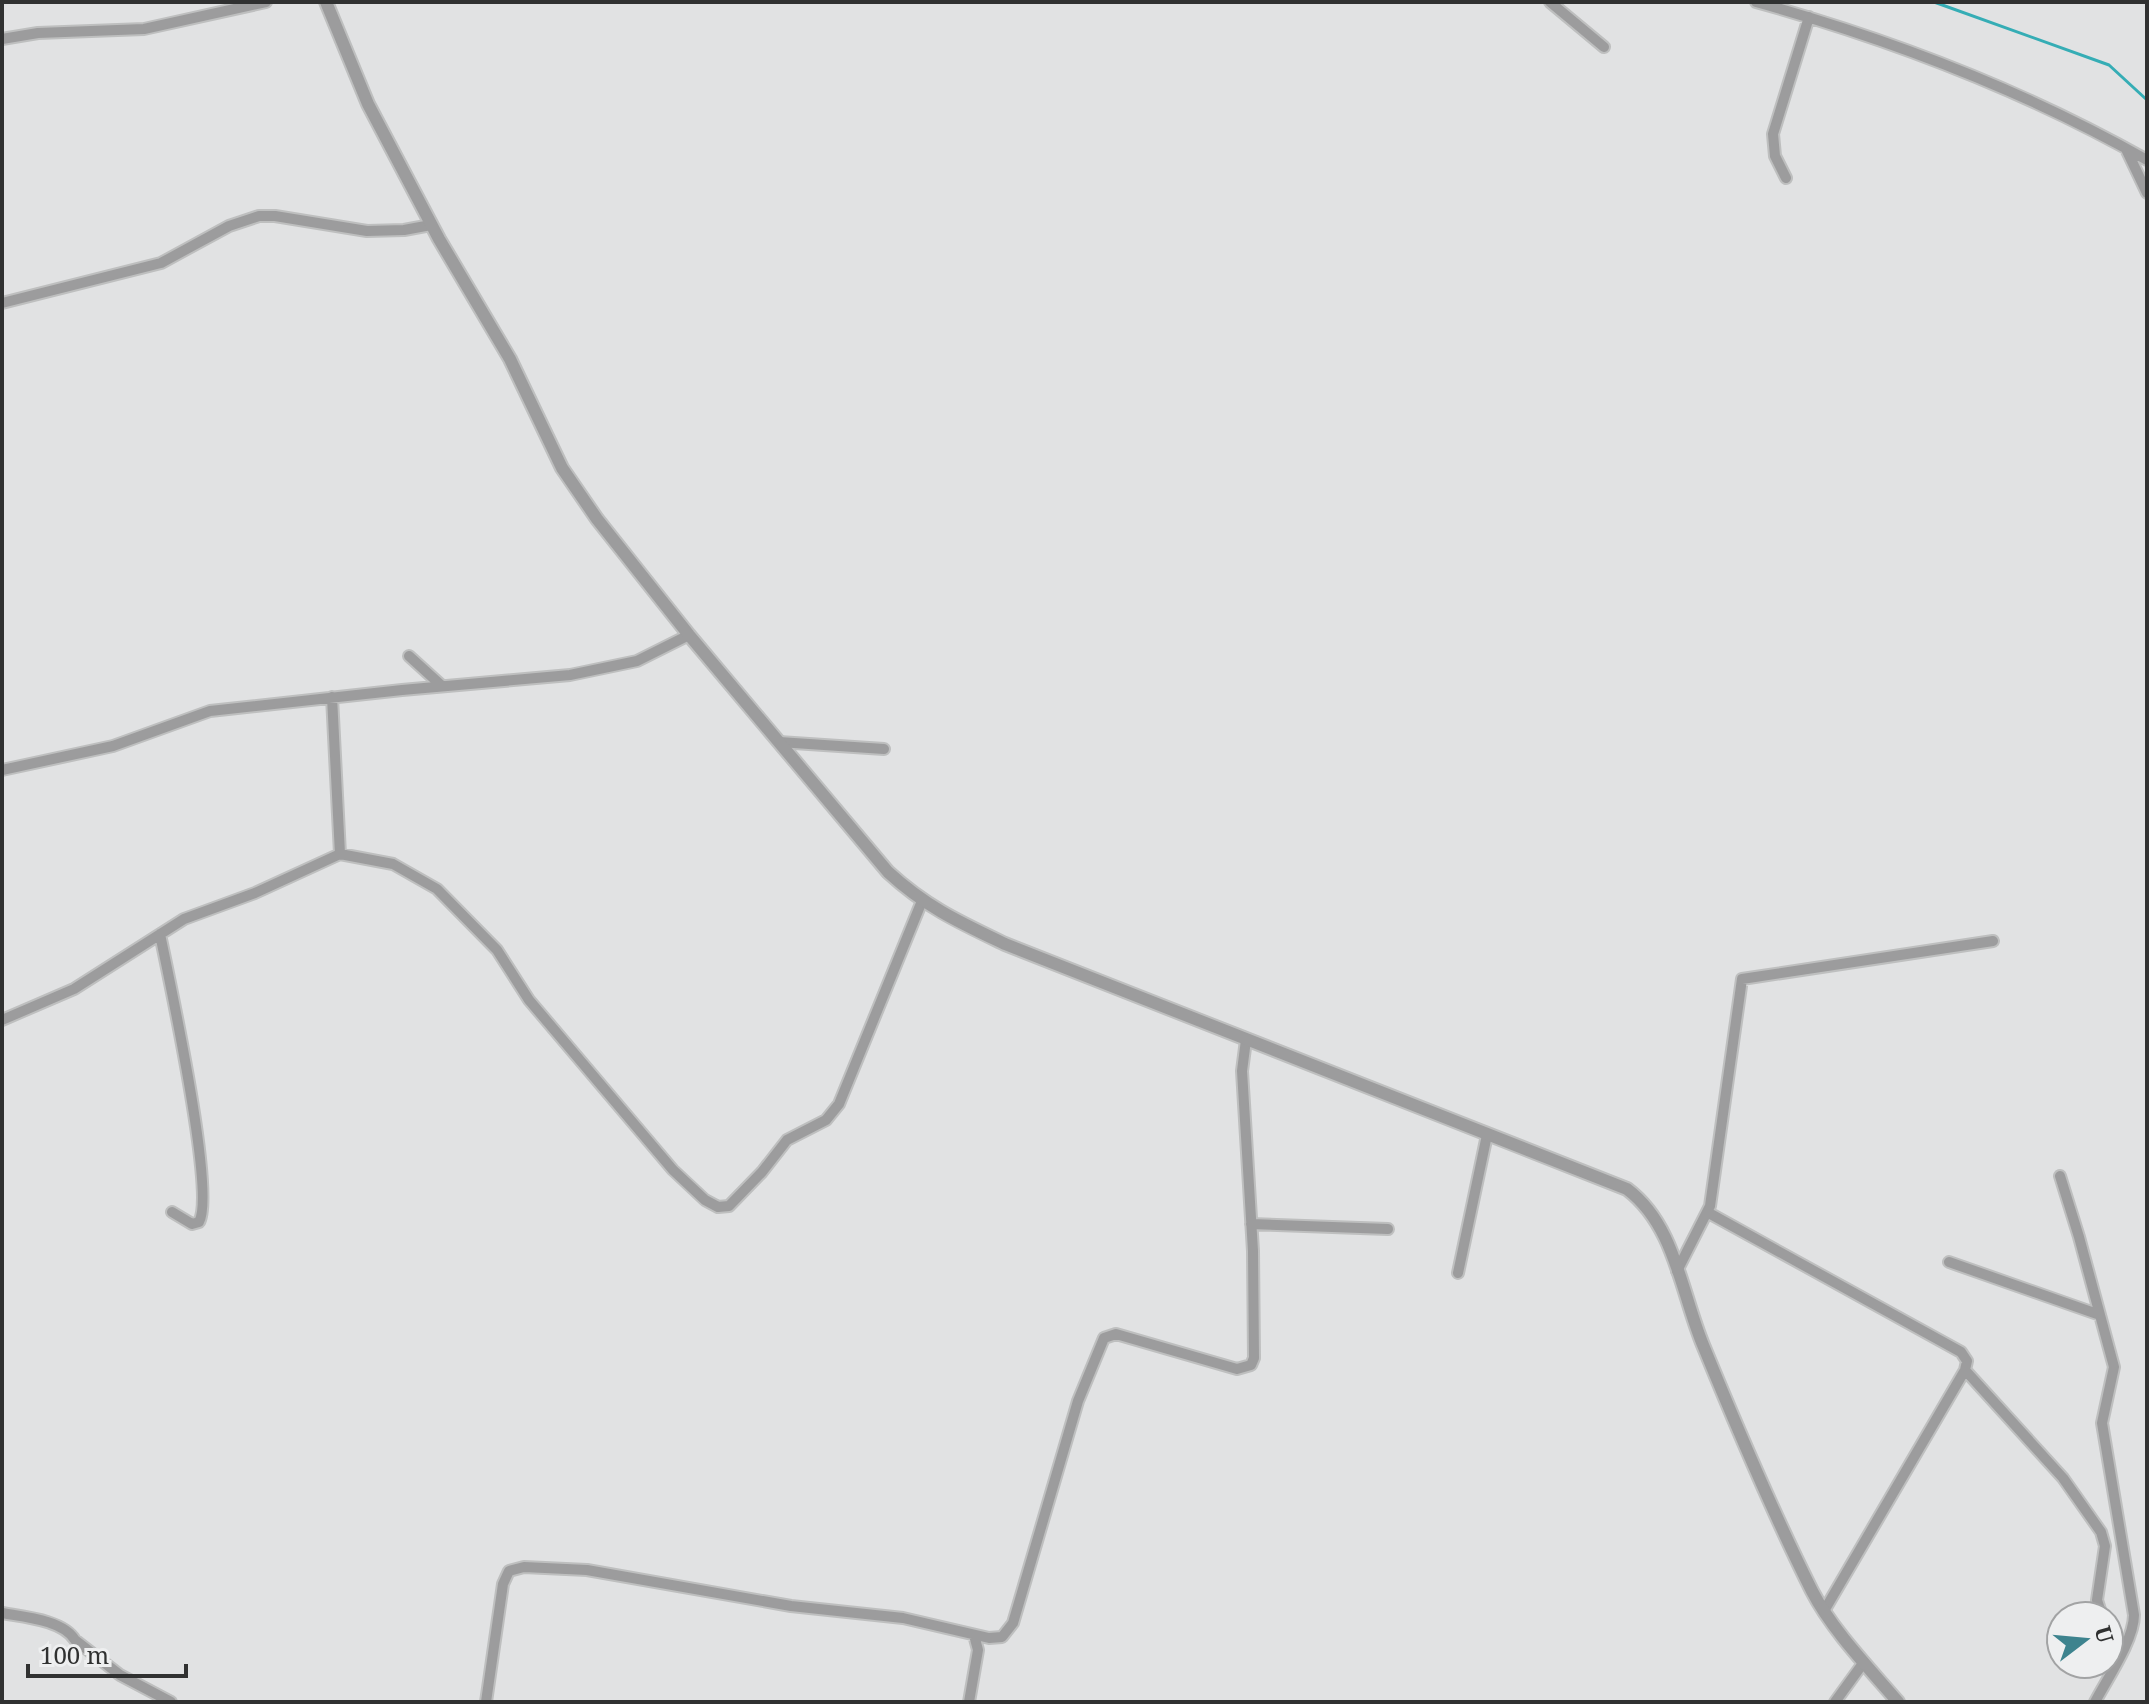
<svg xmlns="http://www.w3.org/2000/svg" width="2149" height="1704" font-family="'Noto Serif',serif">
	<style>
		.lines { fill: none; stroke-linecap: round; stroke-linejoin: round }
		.stream { stroke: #35adb5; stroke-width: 3 }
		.minor-casing { stroke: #bebfbf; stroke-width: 14 }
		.tertiary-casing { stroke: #bebfbf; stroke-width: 16 }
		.minor { stroke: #9c9c9d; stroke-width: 10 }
		.tertiary { stroke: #9c9c9d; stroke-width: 12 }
	</style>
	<rect width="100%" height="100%" fill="#e1e2e3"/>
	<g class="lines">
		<!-- stream -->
		<path class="stream" d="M1934 2 2109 65 2147 100"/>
		<!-- minor casing -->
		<g class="minor-casing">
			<path id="minor" d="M1550 2 1604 47
				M1756 2C1889 39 2027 92 2147 160
				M2 39 38 33 144 29 266 2
				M2126 149 2147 193
				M1786 178 1775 156 1773 134 1809 17
				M2 303 161 263 229 226 259 216H275L367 231 404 230 431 225
				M409 656 442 686
				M332 697 340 854 393 864 437 889 497 950 529 1000 673 1170 705 1200 718 1207 729 1206 762 1172 787 1140 826 1120 839 1104 922 901
				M779 742 884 749
				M2 770 113 746 210 711 402 690 570 675 637 661 689 635
				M160 934C169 979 216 1193 199 1222L192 1224 172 1212
				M2 1020 74 989 184 919 255 893 340 854
				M2060 1176 2079 1237 2114 1367 2102 1423 2134 1615C2134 1640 2107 1679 2095 1702
				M1707 1212 1961 1352 1967 1361 1965 1370 1824 1611
				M1251 1224 1388 1229
				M1949 1262 2100 1315
				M1677 1271 1710 1206 1742 979 1993 941
				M1458 1273 1487 1135
				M1965 1370 2063 1478 2101 1532 2105 1546 2097 1600 2102 1616
				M2 1613C24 1617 63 1620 75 1640L120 1675 171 1702
				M2109 1638 2114 1652 2121 1654
				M486 1702 503 1584 509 1571 524 1567 587 1570 791 1606 903 1618 989 1638 1002 1637 1013 1623 1078 1401 1104 1338 1116 1334 1237 1369 1251 1365 1254 1358 1253 1251 1242 1071 1246 1040
				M969 1702 978 1650 974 1635
				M1835 1702 1864 1662"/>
		</g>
		<!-- tertiary casing -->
		<g class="tertiary-casing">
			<path id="tertiary" d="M326 2 368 104 439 239 510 359 562 468 597 519 689 635 888 872C926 907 959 922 1005 944L1627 1189C1675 1225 1681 1292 1703 1345 1737 1428 1772 1511 1812 1591 1832 1630 1870 1669 1898 1702"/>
		</g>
		<!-- minor -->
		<use href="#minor" class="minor"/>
		<!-- tertiary -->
		<use href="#tertiary" class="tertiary"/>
	</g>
	<!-- border -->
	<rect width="2149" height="1704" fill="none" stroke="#303131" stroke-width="8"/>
	<!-- north arrow -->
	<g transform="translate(2085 1640) rotate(74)"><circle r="38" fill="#eeeff0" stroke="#a2a3a4" stroke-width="2"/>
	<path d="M0-6L14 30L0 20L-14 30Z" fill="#3d838e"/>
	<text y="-12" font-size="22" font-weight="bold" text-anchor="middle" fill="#303131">U</text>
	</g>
	<!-- scale -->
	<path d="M28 1664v12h158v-12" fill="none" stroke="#303131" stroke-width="4"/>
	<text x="40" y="1664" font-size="24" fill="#303131" stroke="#eeeff0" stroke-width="6" paint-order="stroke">100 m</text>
</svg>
